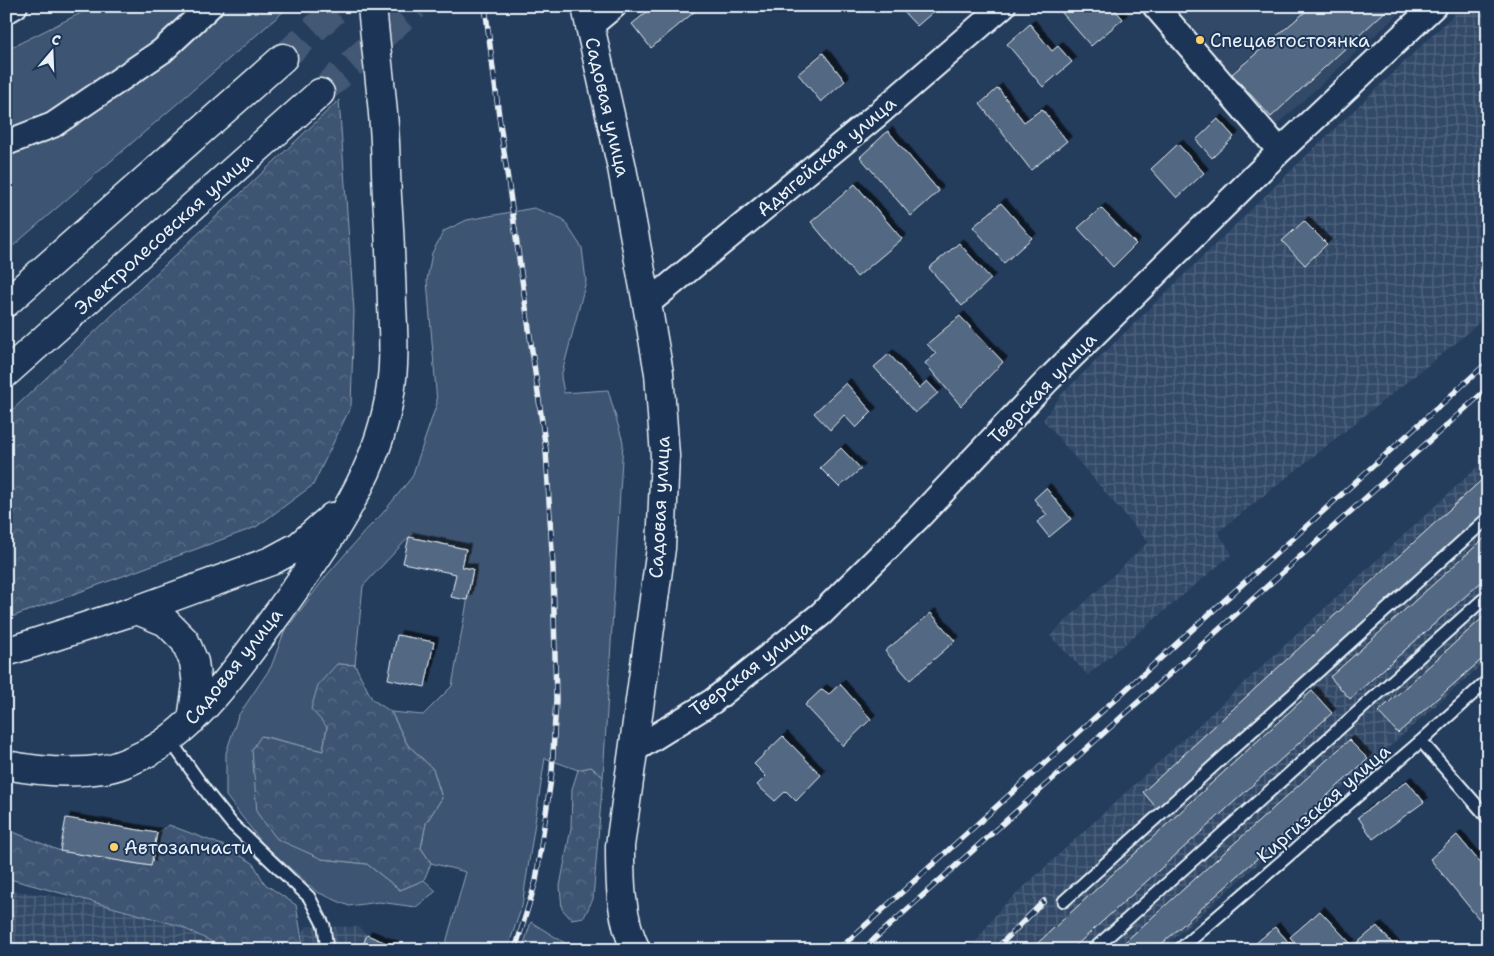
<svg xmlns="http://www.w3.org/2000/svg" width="1494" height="956" font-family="'Shantell Sans',sans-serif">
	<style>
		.built { fill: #334a68 }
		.industrial { fill: url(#industrial-grid) }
		.grass { fill: #3e5472; stroke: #93a2b5 }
		.forest { fill: url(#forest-crowns); stroke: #93a2b5 }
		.building { fill: #536782; stroke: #e8f1f8; filter: url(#shadow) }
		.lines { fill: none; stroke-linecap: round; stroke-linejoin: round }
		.primary-tunnel { stroke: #425874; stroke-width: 28; stroke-dasharray: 28 14; stroke-linecap: butt }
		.lane-casing { stroke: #e8f1f8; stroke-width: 15 }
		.street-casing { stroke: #e8f1f8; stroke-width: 28 }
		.secondary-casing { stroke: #e8f1f8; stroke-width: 31 }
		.primary-casing { stroke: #e8f1f8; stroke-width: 31 }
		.lane { stroke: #1d3557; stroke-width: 11 }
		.street { stroke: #1d3557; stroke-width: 24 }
		.secondary { stroke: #1d3557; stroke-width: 28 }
		.primary { stroke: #1d3557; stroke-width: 28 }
		.rail-casing { stroke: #e8f1f8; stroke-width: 5.5 }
		.rail { stroke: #1d3557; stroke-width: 4; stroke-dasharray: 11; stroke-linecap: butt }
		.poi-dot { fill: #ffd166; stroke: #1d3557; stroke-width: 2 }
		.labels { text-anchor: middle; stroke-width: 4; stroke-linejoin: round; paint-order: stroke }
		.poi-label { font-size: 19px; fill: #e8f1f8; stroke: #1d3557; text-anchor: start }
		.street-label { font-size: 19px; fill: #e8f1f8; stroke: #1d3557 }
	</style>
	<defs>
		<pattern id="industrial-grid" width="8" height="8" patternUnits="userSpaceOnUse" patternTransform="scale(1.25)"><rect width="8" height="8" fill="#334a68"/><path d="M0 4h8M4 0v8" fill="none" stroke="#51657e"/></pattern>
		<pattern id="forest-crowns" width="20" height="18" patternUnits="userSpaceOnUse" patternTransform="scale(1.25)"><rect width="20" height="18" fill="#3e5472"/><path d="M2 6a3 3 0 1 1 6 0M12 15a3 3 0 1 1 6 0" fill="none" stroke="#5a6d87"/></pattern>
		<filter id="shadow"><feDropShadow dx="4.5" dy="-4.5" stdDeviation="0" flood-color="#0009"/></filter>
	</defs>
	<rect width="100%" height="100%" fill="#253d5d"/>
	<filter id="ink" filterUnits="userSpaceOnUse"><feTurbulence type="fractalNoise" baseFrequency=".02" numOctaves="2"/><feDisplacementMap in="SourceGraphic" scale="10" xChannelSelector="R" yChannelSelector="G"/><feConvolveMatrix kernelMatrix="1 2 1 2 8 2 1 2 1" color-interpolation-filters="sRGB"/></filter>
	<g filter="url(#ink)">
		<!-- built -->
		<path class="built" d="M1167 6H1407L1272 129Z"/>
		<!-- industrial -->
		<path class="industrial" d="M1463 6H1488V314L1461 339 1218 532 1232 554 1088 675 1050 636 1148 542 1043 420 1062 394 1305 157Z
			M1488 457V659L1161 950H970L999 910Z
			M6 890 257 922 274 950H6Z
			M307 926 359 927 367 935 401 949 293 950Z"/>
		<!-- grass -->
		<path class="grass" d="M95 6H290L6 252V50Z
			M534 208 563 219 582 248 586 281 561 377 564 393 608 390 623 442 603 777 591 767 578 770 545 758 522 906 507 950H444L466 872 431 863 421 848 426 823 442 798 433 769 407 744 391 712 423 715 452 686 473 569 462 567 466 549 409 537 363 586 355 665 337 664 323 751 262 736 322 859 367 864 400 890 424 880 436 891 416 907 379 902 349 906 317 892 263 844 226 796V753L238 716 271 667 284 632 327 575 366 530 382 514 412 477 437 403 427 280 432 253 444 231 467 220Z
			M531 922 573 948 575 950H522Z"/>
		<!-- forest -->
		<path class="forest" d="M339 100 354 311 351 406 313 485 256 527 6 619V416Z
			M337 664 355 665 372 699 391 712 407 744 433 769 442 798 426 823 421 848 431 863 424 880 400 890 367 864 322 859 277 839 257 813 252 750 261 736 323 751 327 727 311 709 318 685Z
			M591 767 603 777 593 899 584 917 571 919 562 909 560 886 571 828 572 789 578 770Z
			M169 825 222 845 253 863 265 884 296 905 304 950H229L177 925 6 878V829L60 851 151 866 157 833Z"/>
		<!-- building -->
		<path class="building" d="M654 6H698L699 8 651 48 632 24Z
			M898 6H940L917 26Z
			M1056 6H1112L1123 19 1091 46Z
			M1312 6H1391L1271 117 1232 74Z
			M1030 24 1052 51 1058 46 1072 62 1043 87 1007 44Z
			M823 53 845 81 821 102 798 74Z
			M998 88 1024 122 1042 109 1067 141 1031 170 980 104Z
			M1218 119 1234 137 1212 158 1196 140Z
			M888 131 939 191 911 216 860 157Z
			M1178 144 1204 173 1177 198 1151 169Z
			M855 184 902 239 857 277 811 222Z
			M1001 203 1032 238 1004 263 973 227Z
			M1101 208 1136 244 1113 267 1078 228Z
			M1304 221 1327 244 1305 265 1282 241Z
			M959 243 991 279 962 306 929 268Z
			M960 316 1003 362 961 406 925 363 936 354 927 344Z
			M889 354 919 388 927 381 938 393 915 413 874 367Z
			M846 383 872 412 856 428 844 415 830 430 814 413Z
			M841 448 861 469 839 487 820 468Z
			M1488 474V512L1160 812 1143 792Z
			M1046 488 1071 519 1049 537 1037 522 1047 515 1034 499Z
			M1488 535V576L1350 699 1330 677Z
			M409 537 466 549 462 567 473 569 467 600 451 597 456 574 403 563Z
			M931 613 955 641 910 680 885 651Z
			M1488 613V654L1398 733 1378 712Z
			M397 635 434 642 425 687 388 679Z
			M840 684 871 719 843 746 805 705 822 689 829 694Z
			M1312 691 1332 713 1071 950H1030Z
			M783 736 821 775 796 801 786 791 775 801 757 785 766 776 754 764Z
			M1349 740 1368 759 1155 950H1116Z
			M1407 781 1424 802 1373 839 1358 817Z
			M66 818 157 833 151 866 60 851Z
			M1457 835 1488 872V911L1479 919 1430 859Z
			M1320 911 1351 944 1345 950H1301L1290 937Z
			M1377 926 1398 950H1349Z
			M1275 927 1296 950H1262L1256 943Z
			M367 935 401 949 400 950H361Z"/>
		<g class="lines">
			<!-- primary-tunnel -->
			<path class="primary-tunnel" d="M283 58 339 6
				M320 93 415 6"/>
			<!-- lane casing -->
			<g class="lane-casing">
				<path id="lane" d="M170 740 208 794 232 824 309 897 324 926 327 950
					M1421 741 1488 818
					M1064 901 1488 518
					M1093 950 1488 595
					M1179 950 1421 741 1488 680"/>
			</g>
			<!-- street casing -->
			<g class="street-casing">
				<path id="street" d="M1155 6 1280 151
					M6 11 15 6
					M590 26 614 6
					M6 143 53 125 162 51 210 6
					M647 304 877 115 1003 6
					M634 750 713 701 821 614 918 518 1048 380 1280 151 1434 6"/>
			</g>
			<!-- secondary casing -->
			<g class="secondary-casing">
				<path id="secondary" d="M586 6 590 26 622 168 647 304 659 373 665 456 661 548 620 846C620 880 620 918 636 950
					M137 610 166 622 185 641 194 662 197 685 192 720
					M6 652 137 610 271 561 299 546 332 517
					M6 765C37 771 72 774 104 769 119 767 135 759 149 752 199 726 245 658 278 613 310 568 343 522 366 472 379 443 389 409 392 378 395 353 393 328 392 304 391 273 390 242 388 211 386 188 386 166 385 143 383 97 376 52 372 6"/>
			</g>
			<!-- primary casing -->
			<g class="primary-casing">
				<path id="primary" d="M6 303 283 58
					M6 373 320 93"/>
			</g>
			<!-- lane -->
			<use href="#lane" class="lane"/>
			<!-- street -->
			<use href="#street" class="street"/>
			<!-- secondary -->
			<use href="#secondary" class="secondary"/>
			<!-- primary -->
			<use href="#primary" class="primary"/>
			<!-- rail casing -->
			<g class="rail-casing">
				<path id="rail" d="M485 6 499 116 546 450 553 568 556 700 552 772 536 881 515 950
					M838 950 1488 362
					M862 950 1488 388
					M995 950 1044 901"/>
			</g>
			<!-- rail -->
			<use href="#rail" class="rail"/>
		</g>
	</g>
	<!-- markers -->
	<g class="poi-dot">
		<circle cx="1200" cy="40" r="5"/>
		<circle cx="114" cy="847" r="5"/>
	</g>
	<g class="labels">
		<!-- poi labels -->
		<g class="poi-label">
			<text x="1210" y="47">Спецавтостоянка</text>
			<text x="124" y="854">Автозапчасти</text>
		</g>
		<!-- street labels -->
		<g class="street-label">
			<text transform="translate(608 107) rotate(77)" y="7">Садовая улица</text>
			<text transform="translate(826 156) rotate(-40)" y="7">Адыгейская улица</text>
			<text transform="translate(163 233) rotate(-42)" y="7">Электролесовская улица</text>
			<text transform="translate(1042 388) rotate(-46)" y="7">Тверская улица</text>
			<text transform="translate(659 507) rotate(-87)" y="7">Садовая улица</text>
			<text transform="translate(233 666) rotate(-51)" y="7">Садовая улица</text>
			<text transform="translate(750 668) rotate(-37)" y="7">Тверская улица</text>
			<text transform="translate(1323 803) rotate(-41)" y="7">Киргизская улица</text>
		</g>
	</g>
	<!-- margin -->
	<rect width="1494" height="956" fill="none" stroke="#1d3557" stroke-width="25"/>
	<rect x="12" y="12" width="1469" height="931" fill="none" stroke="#e8f1f8" stroke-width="2" filter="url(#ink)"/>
	<!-- north arrow -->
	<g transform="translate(52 52) rotate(19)" stroke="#1d3557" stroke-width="4" paint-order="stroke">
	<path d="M0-4L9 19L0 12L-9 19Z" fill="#e8f1f8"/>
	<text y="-8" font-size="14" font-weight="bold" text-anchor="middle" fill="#e8f1f8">С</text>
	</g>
</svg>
